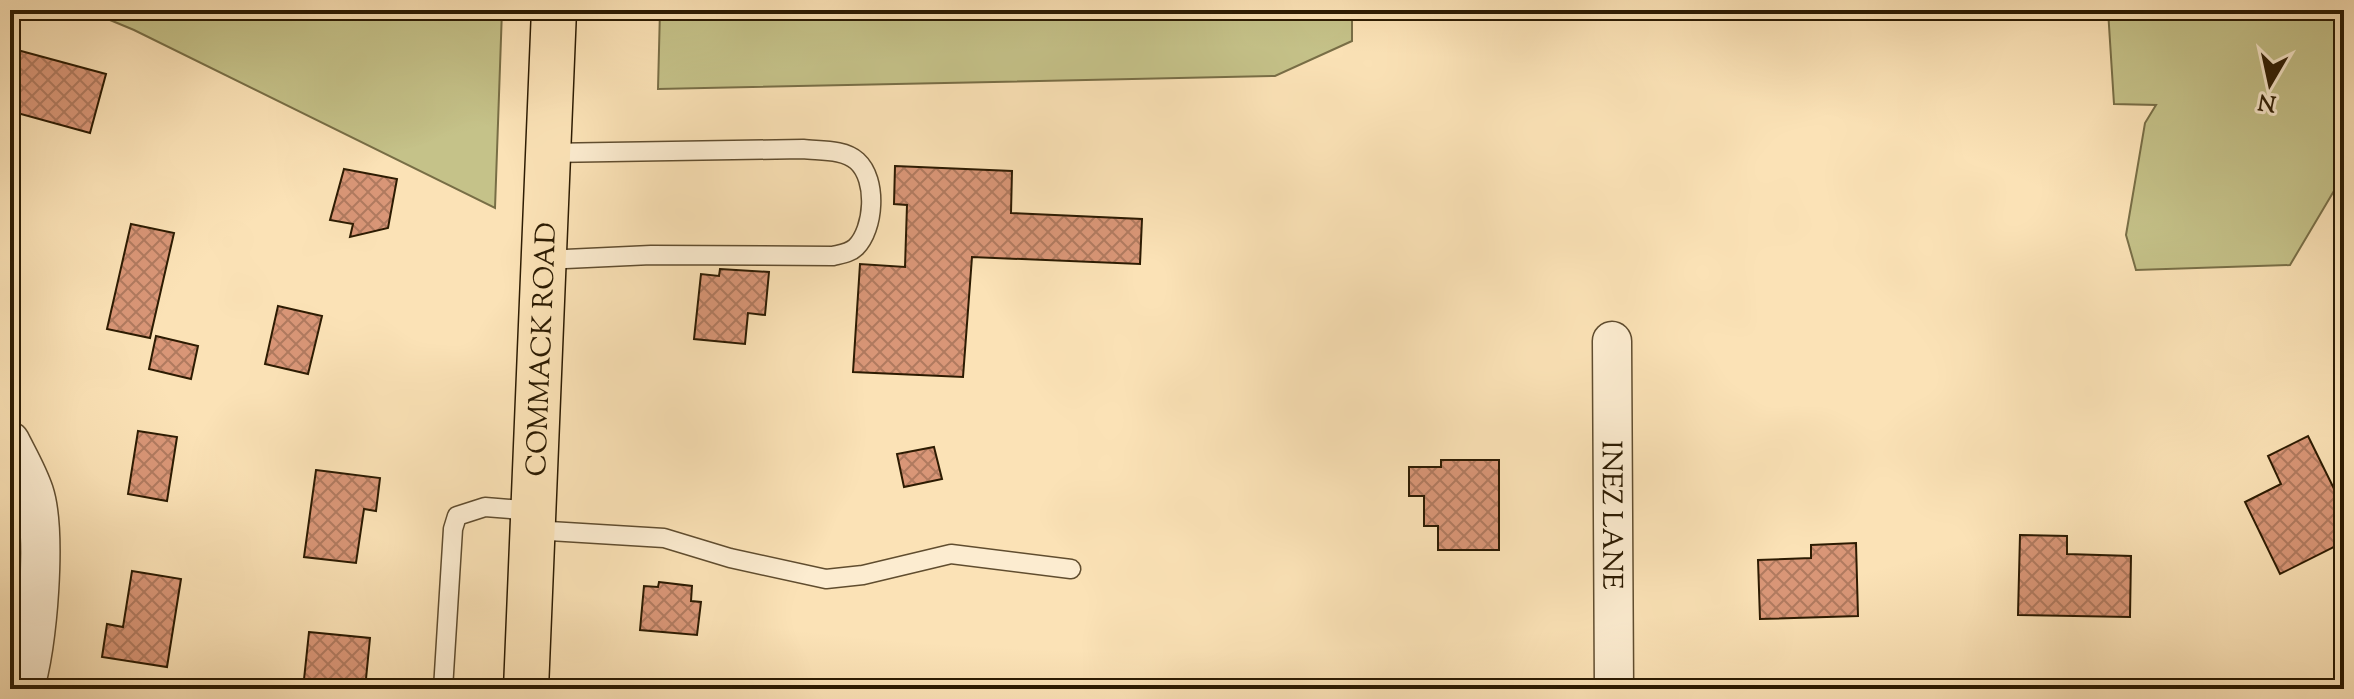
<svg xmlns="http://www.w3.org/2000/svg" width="2354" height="699" font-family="'Sorts Mill Goudy',serif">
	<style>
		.green { fill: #c5c289; stroke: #786e46; stroke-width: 2 }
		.building { fill: url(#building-cross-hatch); stroke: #2c1b02; stroke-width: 2 }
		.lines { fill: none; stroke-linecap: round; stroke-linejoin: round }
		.service-casing { stroke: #604d2f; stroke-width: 21 }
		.minor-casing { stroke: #604d2f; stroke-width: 41 }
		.primary-casing { stroke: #2c1b02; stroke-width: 47 }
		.service { stroke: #fcecd0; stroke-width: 18 }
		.minor { stroke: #fcecd0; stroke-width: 38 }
		.primary { stroke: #fbe2b6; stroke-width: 44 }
		.labels { text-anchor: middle; stroke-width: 6; stroke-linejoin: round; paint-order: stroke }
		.street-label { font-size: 28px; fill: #2c1b02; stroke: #fcecd0 }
	</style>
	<defs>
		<pattern id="building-cross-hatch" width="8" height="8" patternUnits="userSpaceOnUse" patternTransform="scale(2)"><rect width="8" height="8" fill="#d99677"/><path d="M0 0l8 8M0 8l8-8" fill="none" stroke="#b07a5f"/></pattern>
	</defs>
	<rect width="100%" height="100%" fill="#fbe2b6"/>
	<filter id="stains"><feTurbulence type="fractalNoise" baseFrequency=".0025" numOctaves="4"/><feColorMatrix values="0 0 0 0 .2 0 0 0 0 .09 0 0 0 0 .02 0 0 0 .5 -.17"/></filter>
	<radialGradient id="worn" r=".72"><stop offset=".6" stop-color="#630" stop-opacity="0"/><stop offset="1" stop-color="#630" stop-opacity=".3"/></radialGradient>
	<!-- green -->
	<path class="green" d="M86 10H502L495 208 134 30Z
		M660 10H1352V41L1275 76 658 89Z
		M2108 10H2344V174L2290 265 2136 270 2126 235 2145 123 2156 105 2114 104Z"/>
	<!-- building -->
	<path class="building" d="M10 48 106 74 90 133 10 111Z
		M895 166 1012 171 1011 213 1142 219 1140 264 972 257 963 377 853 372 860 264 905 267 907 205 894 204Z
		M344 169 397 179 388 228 350 237 353 224 330 220Z
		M131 224 174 233 150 338 107 329Z
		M720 269 769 272 765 315 748 313 745 344 694 339 701 274 719 276Z
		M278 306 322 316 308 374 265 364Z
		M156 336 198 346 191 379 149 369Z
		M138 431 177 437 167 501 128 494Z
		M2308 436 2344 509V542L2280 574 2245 502 2281 484 2268 456Z
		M934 447 942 479 904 487 897 454Z
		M1441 460H1499V550H1438V526H1424V496H1409V467H1441Z
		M316 470 380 478 376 511 364 509 356 563 304 557Z
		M2020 535 2067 536V554L2131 556 2130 617 2018 615Z
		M1856 543 1858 616 1760 619 1758 560 1811 558V545Z
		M132 571 181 579 167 667 102 657 107 624 123 627Z
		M659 582 692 586 691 601 701 602 697 635 640 630 644 586 658 587Z
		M309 632 370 638 365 689H303Z"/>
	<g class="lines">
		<!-- service casing -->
		<g class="service-casing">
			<path id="service" d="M544 260 651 255 833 256C841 254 850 253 856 247 874 229 878 180 857 161 844 149 820 151 803 149L548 153
				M533 530 664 538 730 558 826 579 863 575 951 554 1071 569
				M443 689 453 529 457 516 485 507 534 511"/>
		</g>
		<!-- minor casing -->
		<g class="minor-casing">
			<g id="minor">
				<path id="s1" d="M1612 341 1614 689"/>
				<path d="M10 441C18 457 28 474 34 492 47 531 38 649 24 689"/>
			</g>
		</g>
		<!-- primary casing -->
		<g class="primary-casing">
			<g id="primary">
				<path id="s2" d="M526 689 554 10"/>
			</g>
		</g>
		<!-- service -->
		<use href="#service" class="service"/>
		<!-- minor -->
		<use href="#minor" class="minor"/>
		<!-- primary -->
		<use href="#primary" class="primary"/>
	</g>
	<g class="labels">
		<!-- street labels -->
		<g class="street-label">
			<text dy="10" stroke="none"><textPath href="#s2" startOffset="340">COMMACK ROAD</textPath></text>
			<text dy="10" stroke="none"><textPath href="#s1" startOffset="174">INEZ LANE</textPath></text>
		</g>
	</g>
	<!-- margin -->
	<rect width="2354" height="699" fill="none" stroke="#fbe2b6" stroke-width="40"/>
	<rect x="12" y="12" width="2330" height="675" fill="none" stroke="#2c1b02" stroke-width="4"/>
	<rect x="20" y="20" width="2314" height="659" fill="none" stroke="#2c1b02" stroke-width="2"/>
	<!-- north arrow -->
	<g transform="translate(2270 84) rotate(189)" stroke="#fcecd0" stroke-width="6" paint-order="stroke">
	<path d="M0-6L14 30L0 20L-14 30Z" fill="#2c1b02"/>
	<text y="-12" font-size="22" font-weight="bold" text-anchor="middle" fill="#2c1b02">N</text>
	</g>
	<rect width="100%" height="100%" filter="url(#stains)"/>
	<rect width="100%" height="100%" fill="url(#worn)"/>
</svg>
